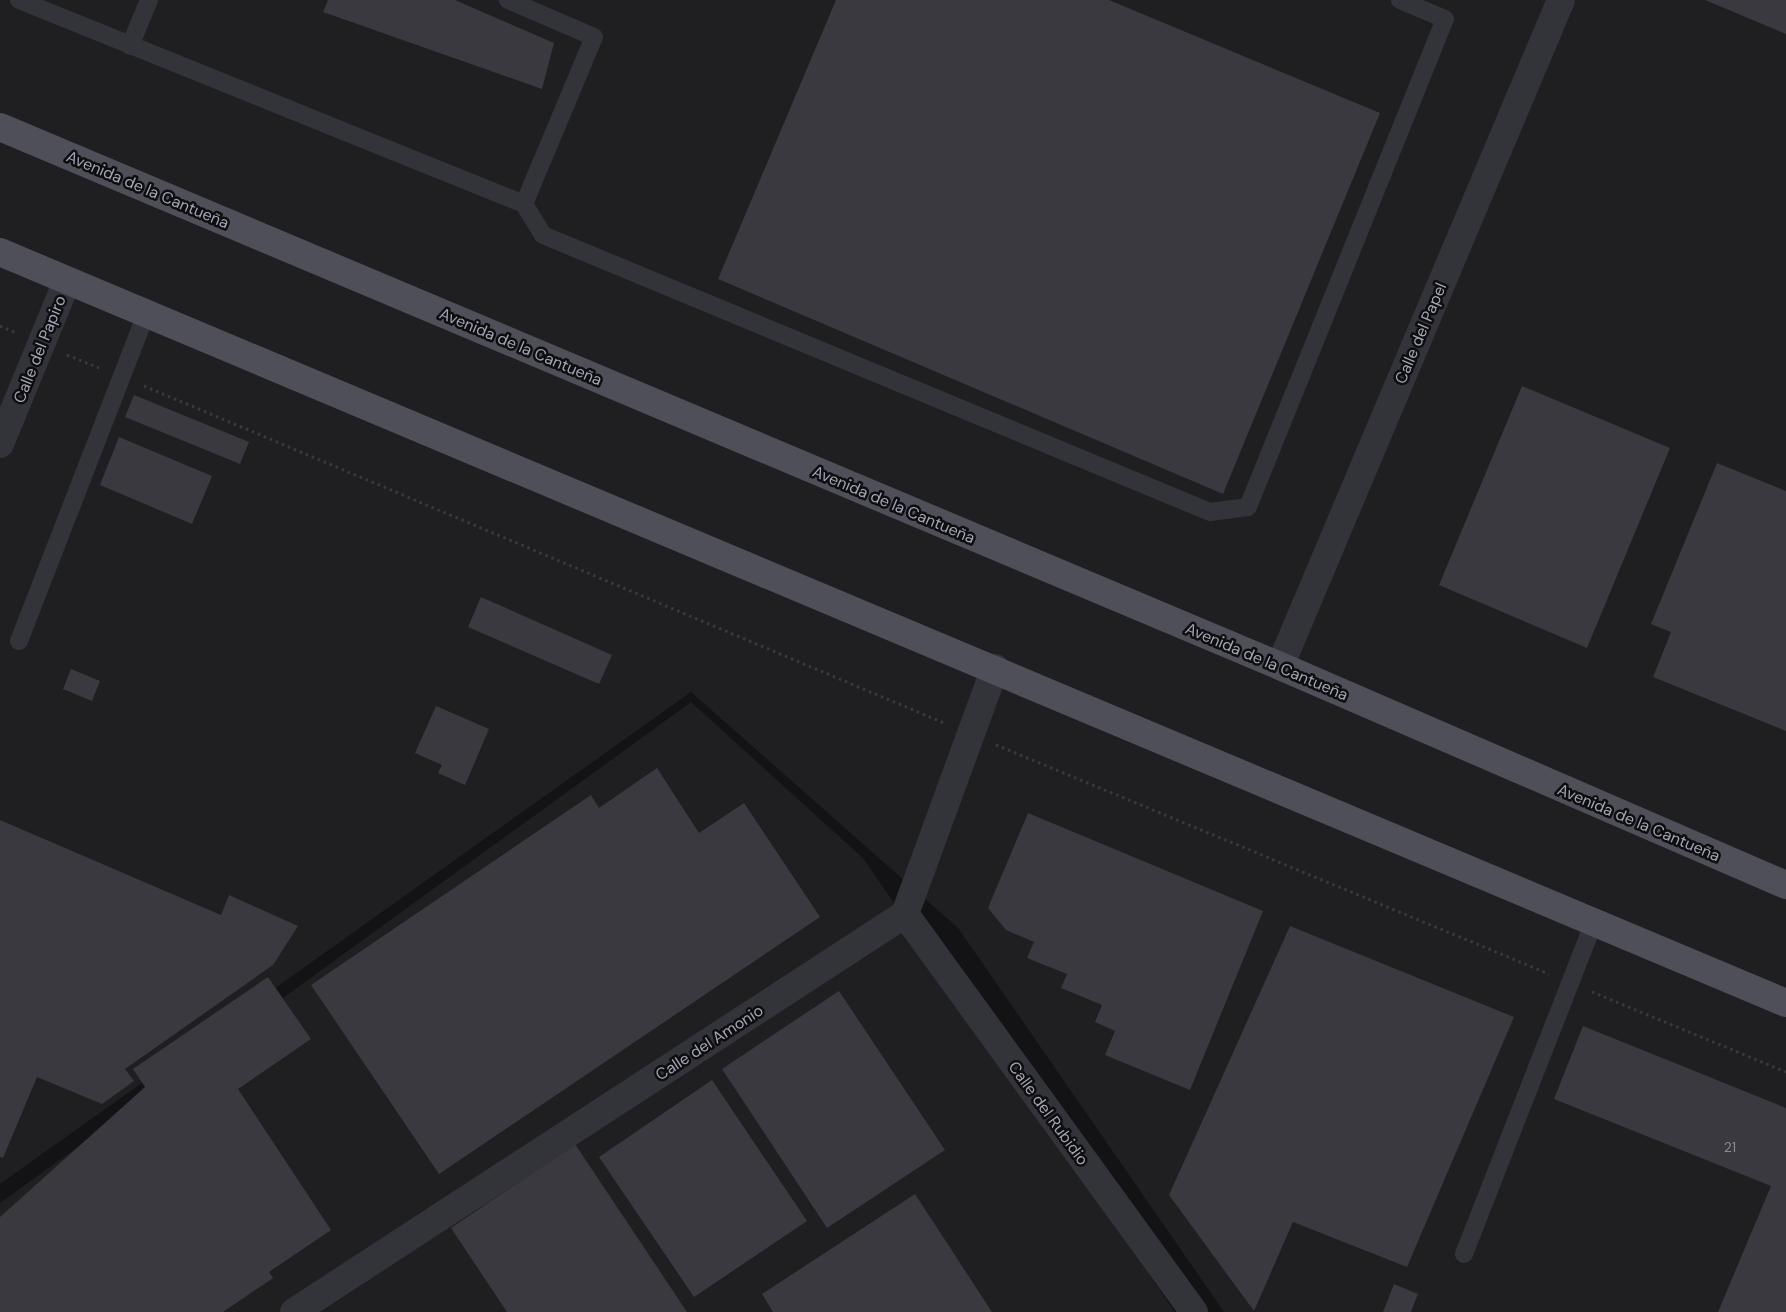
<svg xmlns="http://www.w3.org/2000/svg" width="1786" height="1312" font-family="'DM Sans',sans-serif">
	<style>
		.built { fill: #1f1e21 }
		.building { fill: #3a393f }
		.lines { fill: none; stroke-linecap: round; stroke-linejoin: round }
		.path { stroke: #393a41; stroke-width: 3; stroke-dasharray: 2.5 4; stroke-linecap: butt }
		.service { stroke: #33333a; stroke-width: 18 }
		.minor { stroke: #33333a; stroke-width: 28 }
		.primary { stroke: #4f4f59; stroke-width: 28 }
		.labels { text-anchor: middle; stroke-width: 5; stroke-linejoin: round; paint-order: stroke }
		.number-label { font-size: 14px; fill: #898a98 }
		.street-label { font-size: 16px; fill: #a3a5b6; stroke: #0e0d0f }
	</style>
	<rect width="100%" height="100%" fill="#131214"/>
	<!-- built -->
	<path class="built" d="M0 0H1786V1312H1224L958 928 691 692 0 1184Z
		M691 702 863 858 1175 1312H0V1203Z"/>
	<!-- building -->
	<path class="building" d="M328 0H455L554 43 542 89 323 12Z
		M836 0H1109L1380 113 1223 494 718 279Z
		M1705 0H1786V34Z
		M1522 386 1670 448 1587 648 1439 585Z
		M134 395 249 442 240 464 125 417Z
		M119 437 212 476 192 524 100 485Z
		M1717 463 1786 491V731L1653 677 1671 632 1651 624Z
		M481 597 612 655 599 684 468 627Z
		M71 669 100 681 92 701 63 689Z
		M436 706 489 729 465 785 438 773 442 765 415 753Z
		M657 768 699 833 744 803 820 917 439 1174 311 985 591 795 599 808Z
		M1028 813 1263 911 1190 1090 1105 1055 1115 1031 1095 1022 1102 1005 1061 988 1067 974 1027 958 1034 942 1006 930 988 908Z
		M0 820 221 915 229 895 298 926 273 965 125 1069 134 1081 102 1104 37 1077 3 1158 0 1157Z
		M1290 926 1514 1017 1407 1267 1293 1222 1254 1311 1169 1195Z
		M268 977 311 1039 238 1089 331 1230 269 1272 273 1278 223 1312H0V1217L145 1087 133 1069Z
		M839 991 945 1150 827 1228 722 1069Z
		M1583 1026 1786 1108V1312H1718L1771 1186 1554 1099Z
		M712 1080 807 1221 694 1297 599 1157Z
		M575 1144 687 1312H507L451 1228Z
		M915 1194 992 1312H773L762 1294Z
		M1394 1284 1418 1294 1411 1312H1383Z"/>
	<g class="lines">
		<!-- path -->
		<path class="path" d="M0 326 16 333
			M67 355 99 368
			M144 386 944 723
			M996 745 1549 974
			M1592 992 1786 1072"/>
		<!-- service -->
		<path class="service" d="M19 0 524 204 543 235 1210 512 1248 507 1445 19 1400 0
			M508 0 594 37 524 204
			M130 46 149 0
			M19 641 146 314
			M1464 1254 1594 922"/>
		<!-- minor -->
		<path class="minor" d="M0 444 67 281
			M1280 666 1561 0
			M905 914 1194 1312
			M294 1312 905 914 995 668"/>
		<!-- primary -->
		<path class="primary" d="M0 127 1280 666 1786 885
			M0 252 1786 1003"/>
	</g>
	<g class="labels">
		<!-- number labels -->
		<g class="number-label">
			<text x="1730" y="1152">21</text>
		</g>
		<!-- street labels -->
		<g class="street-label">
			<text transform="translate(148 189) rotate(23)" y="6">Avenida de la Cantueña</text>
			<text transform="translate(1420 333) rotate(-67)" y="6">Calle del Papel</text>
			<text transform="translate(521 346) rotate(23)" y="6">Avenida de la Cantueña</text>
			<text transform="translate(39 349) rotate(-68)" y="6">Calle del Papiro</text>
			<text transform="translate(894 504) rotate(23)" y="6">Avenida de la Cantueña</text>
			<text transform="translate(1267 661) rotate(23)" y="6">Avenida de la Cantueña</text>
			<text transform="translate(1639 822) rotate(23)" y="6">Avenida de la Cantueña</text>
			<text transform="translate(709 1042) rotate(-33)" y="6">Calle del Amonio</text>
			<text transform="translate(1049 1113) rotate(54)" y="6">Calle del Rubidio</text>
		</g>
	</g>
</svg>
